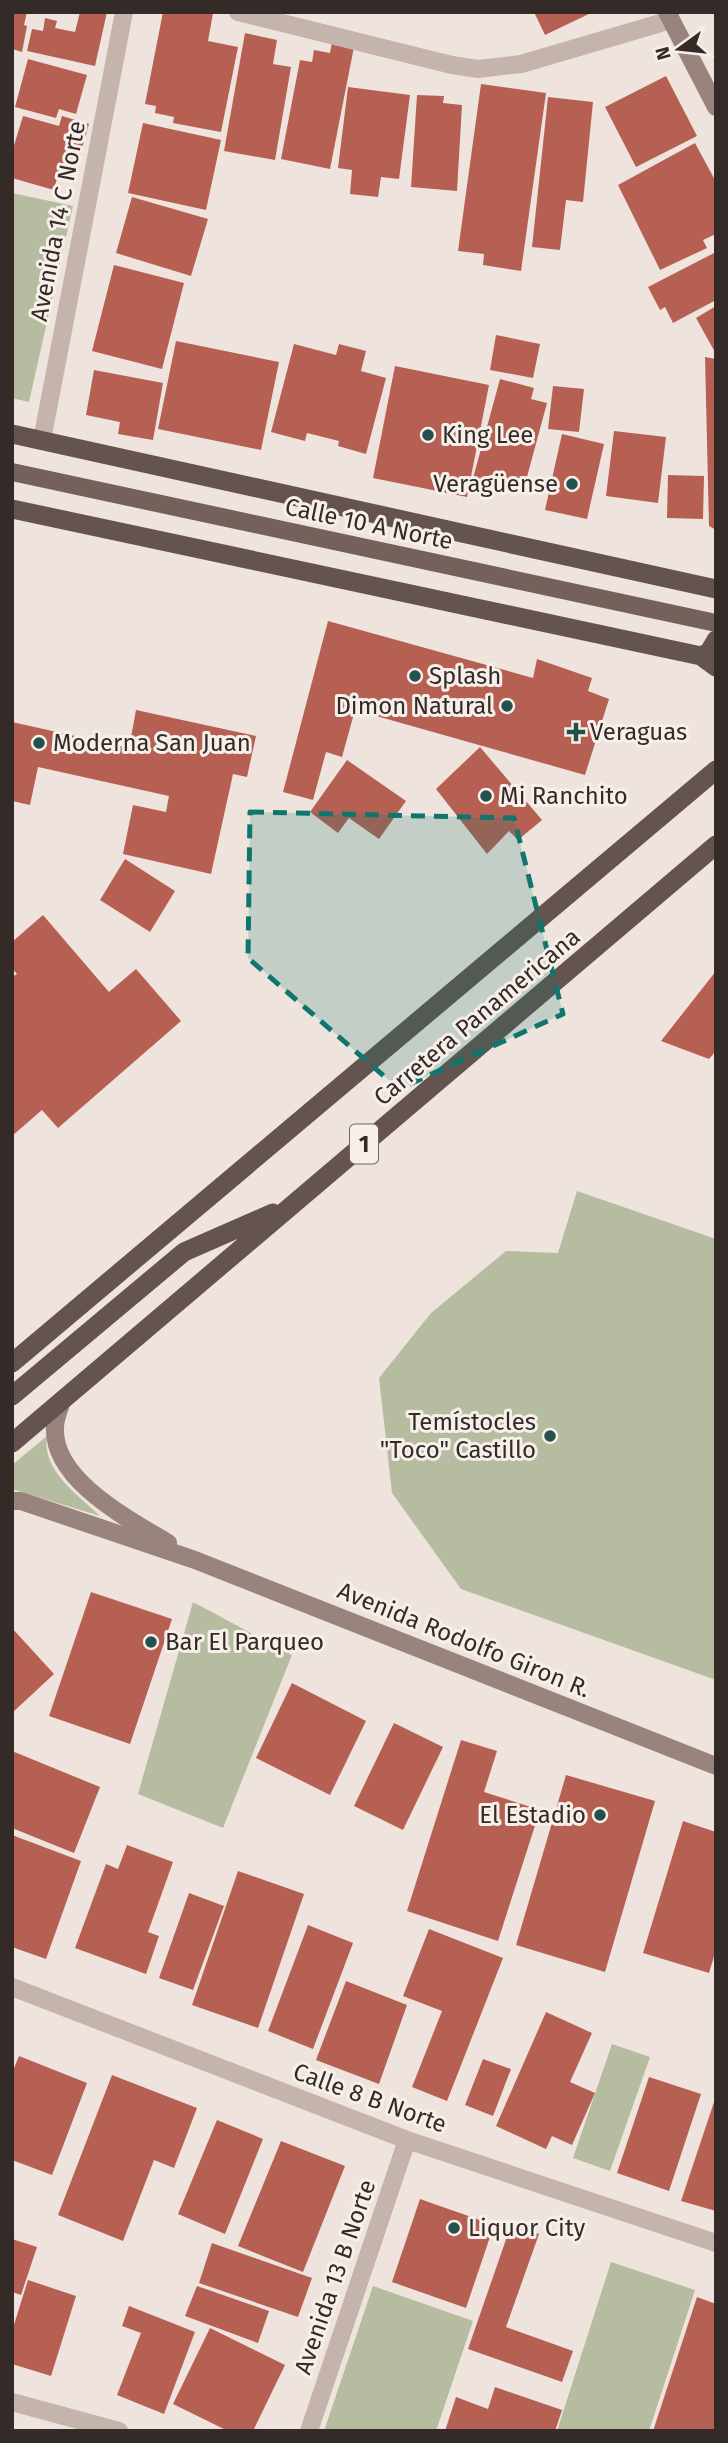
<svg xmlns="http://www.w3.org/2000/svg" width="728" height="2443" font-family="'Fira Sans',sans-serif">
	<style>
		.green { fill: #b6bc9f }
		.building { fill: #b66054 }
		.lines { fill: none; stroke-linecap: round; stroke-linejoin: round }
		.minor { stroke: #c5b4ab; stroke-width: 18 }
		.secondary { stroke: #99837d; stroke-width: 18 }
		.primary { stroke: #74615c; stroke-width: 18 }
		.trunk { stroke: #64534e; stroke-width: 19 }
		.marked { fill: #0f766e; fill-opacity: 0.2; stroke: #0f766e; stroke-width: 5; stroke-dasharray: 14 9; stroke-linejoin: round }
		.poi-dot { fill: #24504d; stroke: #f7efe9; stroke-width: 2.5 }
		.labels { text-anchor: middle; stroke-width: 6; stroke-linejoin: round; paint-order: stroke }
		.shield { fill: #f7efe9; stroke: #6e6663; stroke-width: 2 }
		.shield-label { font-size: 23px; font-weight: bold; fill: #342b29 }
		.street-label { font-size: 24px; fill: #342b29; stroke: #f7efe9 }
		.poi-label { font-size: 24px; fill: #342b29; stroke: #f7efe9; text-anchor: start }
	</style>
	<rect width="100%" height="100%" fill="#efe4dd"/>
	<!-- green -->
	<path class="green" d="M12 193 73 206 29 402 12 398Z
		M577 1191 716 1239V1680L461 1589 392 1493 379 1378 431 1313 506 1251 558 1253Z
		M47 1436C41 1470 78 1495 100 1516L12 1489V1465Z
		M193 1602 292 1655 223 1828 138 1794Z
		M612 2044 650 2057 610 2171 573 2158Z
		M611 2262 695 2290 649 2431H557Z
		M373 2286 473 2321 436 2431H324Z"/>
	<!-- building -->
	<path class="building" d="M12 12H27L24 25 27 26 22 52 12 49Z
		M80 12H107L95 66 27 51 32 29 43 31 45 18 57 21 55 28 75 32Z
		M163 12 213 13 208 41 238 47 221 132 173 123 174 117 155 113 156 106 145 104Z
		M534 12H593L545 35Z
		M245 33 277 40 273 64 291 67 275 160 224 151Z
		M332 42 354 47 330 169 281 159 300 60 312 62 314 50 330 53Z
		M28 59 87 75 76 114 59 109 56 118 15 107Z
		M666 76 697 136 636 167 605 107Z
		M481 84 546 93 521 271 483 265 484 254 458 251Z
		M348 87 410 95 399 179 381 177 378 197 350 194 352 170 338 168Z
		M417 95 444 96 443 103 462 105 457 191 411 187Z
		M548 97 593 102 583 202 566 200 560 250 532 247Z
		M23 116 59 126 62 116 89 124 75 172 60 167 54 190 12 178V152Z
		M143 123 221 140 206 210 128 193Z
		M695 143 716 182V234L703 240 707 248 660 270 618 185Z
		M132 197 208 219 191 276 116 253Z
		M716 252V300L673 323 665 307 660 310 648 287Z
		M114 265 184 283 162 369 92 351Z
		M716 306V354L696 318Z
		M496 335 540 344 533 378 490 370Z
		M176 341 279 362 261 450 158 429Z
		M294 344 336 355 339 344 366 351 361 371 386 378 366 454 338 446 339 441 307 433 305 441 271 432Z
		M705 357 716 359V530L709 526Z
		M395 366 489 385 467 497 373 478Z
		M94 370 163 383 153 440 118 434 120 422 86 415Z
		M500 379 534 388 531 399 547 403 524 488 503 482 501 491 472 482Z
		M553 386 584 389 579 432 548 429Z
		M614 431 666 437 658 503 606 496Z
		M562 434 604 444 587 519 545 510Z
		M668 475 704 476 703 519 667 518Z
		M328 621 533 678 537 659 592 678 588 691 609 699 585 775 355 710 342 757 326 752 313 800 283 792Z
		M136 710 256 736 247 777 233 774 211 874 123 854 133 805 166 812 169 796 38 767 30 805 12 801V722L129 748Z
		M480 747 542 820 518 840 509 831 487 854 436 789Z
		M347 760 406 801 379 839 349 818 338 833 310 812Z
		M125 859 175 891 150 932 100 900Z
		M43 915 109 992 136 969 181 1021 58 1128 42 1110 12 1136V977L17 974 12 968V942Z
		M716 971V1051L709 1059 661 1041Z
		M91 1592 172 1619 130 1744 49 1716Z
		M12 1628 54 1674 12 1713Z
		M292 1683 366 1721 330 1795 256 1758Z
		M394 1723 443 1747 403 1830 354 1806Z
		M461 1740 497 1751 484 1792 540 1810 498 1941 407 1911Z
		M12 1751 100 1787 74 1853 12 1828Z
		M566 1775 655 1801 605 1972 516 1945Z
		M683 1821 716 1832V1950L709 1973 643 1953Z
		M12 1835 81 1861 46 1959 12 1947Z
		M127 1845 173 1862 148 1932 159 1936 146 1974 75 1948 106 1864 118 1869Z
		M238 1871 304 1894 258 2028 192 2005Z
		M189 1893 224 1906 193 1990 159 1978Z
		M308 1925 353 1943 313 2049 268 2031Z
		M429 1929 503 1958 447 2101 412 2087 442 2011 403 1996Z
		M346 1981 407 2005 379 2084 316 2060Z
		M546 2012 592 2033 570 2082 595 2093 572 2145 552 2136 546 2149 496 2126Z
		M19 2056 87 2083 52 2175 12 2160V2073Z
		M483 2059 511 2069 493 2116 465 2105Z
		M112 2075 197 2108 174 2168 154 2160 123 2241 58 2215Z
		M649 2077 701 2094 669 2191 617 2173Z
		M715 2099H716V2211L681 2201Z
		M217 2120 263 2139 225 2234 178 2214Z
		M281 2141 345 2166 303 2272 238 2246Z
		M420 2199 494 2225 466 2308 392 2282Z
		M511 2225 539 2234 506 2327 573 2351 562 2382 468 2349Z
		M12 2239 37 2247 21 2295 12 2292Z
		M212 2243 312 2278 298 2317 199 2283Z
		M28 2280 76 2296 51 2376 12 2364V2331Z
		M197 2286 269 2311 258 2343 185 2316Z
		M697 2297 716 2304V2431H653Z
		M129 2306 195 2332 164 2414 117 2395 141 2333 122 2326Z
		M210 2328 285 2365 253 2431H228L173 2404Z
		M495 2387 562 2410 555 2431H445L456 2397 488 2409Z"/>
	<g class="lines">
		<!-- minor -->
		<path class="minor" d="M238 12 452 65 478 69 521 64 671 20
			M42 440 124 12
			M12 1987 407 2140 716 2243
			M12 2402 119 2431
			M309 2431 407 2140"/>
		<!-- secondary -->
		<path class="secondary" d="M667 12 716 107
			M62 1400C60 1408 55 1418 55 1427 52 1480 129 1519 168 1543
			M12 1501H21L195 1560 716 1766"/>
		<!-- primary -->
		<path class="primary" d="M12 472 716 623"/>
		<!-- trunk -->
		<path class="trunk" d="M12 434 716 589
			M12 509 701 656 716 667
			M701 656 709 652 716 640
			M12 1363 716 770
			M12 1396 184 1252 273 1213
			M12 1443 716 845"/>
	</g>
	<!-- marked area -->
	<path class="marked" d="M250 812 514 818 563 1014 399 1089 248 958Z"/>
	<!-- markers -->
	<g class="poi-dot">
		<circle cx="428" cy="435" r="7"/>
		<circle cx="572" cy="484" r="7"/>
		<circle cx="415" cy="676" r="7"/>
		<circle cx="507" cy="706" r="7"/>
		<path d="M572.5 721.5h7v7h7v7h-7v7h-7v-7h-7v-7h7z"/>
		<circle cx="39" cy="743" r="7"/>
		<circle cx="486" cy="796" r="7"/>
		<circle cx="550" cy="1436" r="7"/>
		<circle cx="151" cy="1642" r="7"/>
		<circle cx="600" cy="1815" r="7"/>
		<circle cx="454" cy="2228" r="7"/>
	</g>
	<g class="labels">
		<!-- shield labels -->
		<rect class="shield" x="350" y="1124.5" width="28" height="39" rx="5"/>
		<g class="shield-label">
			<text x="364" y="1152">1</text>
		</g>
		<!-- street labels -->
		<g class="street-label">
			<text transform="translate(58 221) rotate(-79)" y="8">Avenida 14 C Norte</text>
			<text transform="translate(369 524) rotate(12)" y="8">Calle 10 A Norte</text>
			<text transform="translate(477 1017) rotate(-40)" y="8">Carretera Panamericana</text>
			<text transform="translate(464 1640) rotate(22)" y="8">Avenida Rodolfo Giron R.</text>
			<text transform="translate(370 2098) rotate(20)" y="8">Calle 8 B Norte</text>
			<text transform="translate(335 2277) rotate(-71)" y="8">Avenida 13 B Norte</text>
		</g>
		<!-- poi labels -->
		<g class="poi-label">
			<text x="442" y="443">King Lee</text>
			<text x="558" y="492" text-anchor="end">Veragüense</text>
			<text x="429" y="684">Splash</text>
			<text x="493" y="714" text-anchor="end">Dimon Natural</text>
			<text x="590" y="740">Veraguas</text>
			<text x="53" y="751">Moderna San Juan</text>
			<text x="500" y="804">Mi Ranchito</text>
			<text x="536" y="1430" text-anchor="end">Temístocles<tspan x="536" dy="28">"Toco" Castillo</tspan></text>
			<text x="165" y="1650">Bar El Parqueo</text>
			<text x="586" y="1823" text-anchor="end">El Estadio</text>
			<text x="468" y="2236">Liquor City</text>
		</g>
	</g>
	<!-- border -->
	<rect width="728" height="2443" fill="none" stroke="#342b29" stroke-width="28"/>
	<!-- north arrow -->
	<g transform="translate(679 49) rotate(255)" stroke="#f7efe9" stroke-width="5" paint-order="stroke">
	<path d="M0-5L12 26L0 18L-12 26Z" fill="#342b29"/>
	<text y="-10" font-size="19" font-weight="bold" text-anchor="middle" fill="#342b29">N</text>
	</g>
</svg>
